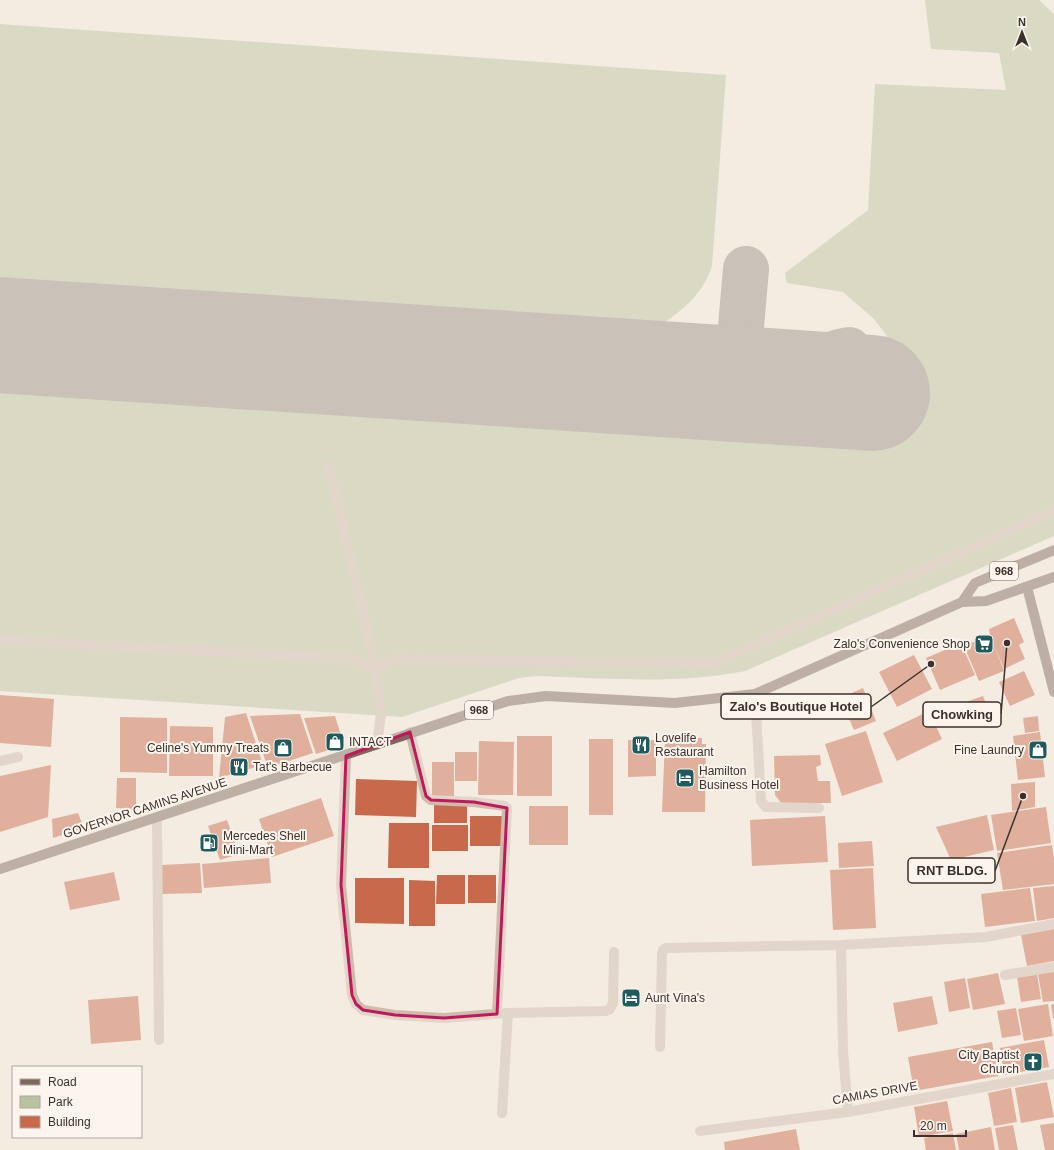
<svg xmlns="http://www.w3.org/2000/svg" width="1054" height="1150" font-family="Arial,sans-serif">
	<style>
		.green { fill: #b8c4a0 }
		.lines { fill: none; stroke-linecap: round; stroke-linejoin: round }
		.taxiway { stroke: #988e86; stroke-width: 46 }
		.runway { stroke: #988e86; stroke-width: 116 }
		.building { fill: #c8694b }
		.lane { stroke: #cdbbac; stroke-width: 10 }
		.street { stroke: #cdbbac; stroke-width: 10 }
		.primary { stroke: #7d675c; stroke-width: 10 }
		.marked { fill: none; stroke: #c2185b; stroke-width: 3; stroke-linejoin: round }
		.labels { text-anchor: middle; stroke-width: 4; stroke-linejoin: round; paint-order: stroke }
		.shield { fill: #fbf5ee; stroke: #756b66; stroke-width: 1 }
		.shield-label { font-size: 11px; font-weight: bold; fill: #3b302b }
		.poi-label { font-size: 12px; fill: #3b302b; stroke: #fbf5ee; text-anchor: start }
		.street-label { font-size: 12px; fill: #3b302b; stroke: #fbf5ee }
		.leader { fill: none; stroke: #3b302b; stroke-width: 1.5 }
		.callout-dot { fill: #3b302b; stroke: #fbf5ee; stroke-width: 1.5 }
		.callout { fill: #fbf5ee; stroke: #3b302b; stroke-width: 1.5 }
		.callout-label { font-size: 13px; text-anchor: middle; font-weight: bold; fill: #3b302b }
	</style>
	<rect width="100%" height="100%" fill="#f4ebe1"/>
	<!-- green -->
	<path class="green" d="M925 0H1039L1054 14V536L745 671C676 685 605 678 536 676L519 678 402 717 0 691V387L876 443 887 336 874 319 843 292 787 283 785 273 868 210 875 84 1006 90 999 53 931 49Z
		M0 24 726 75 712 266C704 291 686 308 665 322L0 278Z"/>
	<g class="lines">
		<!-- taxiway -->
		<path class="taxiway" d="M736 384 746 269
			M749 385 839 352 849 350C865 366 854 405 835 415 830 418 822 418 817 419L772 386"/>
		<!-- runway -->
		<path class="runway" d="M0 335 872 393"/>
	</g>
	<!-- building -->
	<path class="building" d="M1014 618 1024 642 1019 645 1025 659 1004 669 994 645 1004 671 979 681 964 646 990 635 989 629Z
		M961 643 975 675 940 690 926 658Z
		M914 655 932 689 897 707 879 672Z
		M1024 671 1035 695 1010 706 999 682Z
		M863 688 876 721 854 730 840 698Z
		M0 695 54 699 51 747 0 743Z
		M983 696 991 717 965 727 957 705Z
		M929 711 942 739 897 761 883 733Z
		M246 713 263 765 219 778 225 717Z
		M300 714 313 753 268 768 250 716Z
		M335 716 344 745 316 754 304 718Z
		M1038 716 1039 731 1025 733 1023 718Z
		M120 717 167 718V773L120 772Z
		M170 726 213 727V776H169Z
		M866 731 883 782 842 796 825 744Z
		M1040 732 1045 777 1018 780 1013 736Z
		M517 736H552V796H517Z
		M670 736 684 737 686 740 687 737 702 738V744H706L705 812H662L665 740Z
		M589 739H613V815H589Z
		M628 740H656V776L628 777Z
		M479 741 514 742 513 795H478Z
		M455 752H477V781H455Z
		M820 755 821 765 816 767 818 781H830L831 803H781L775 795 774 756Z
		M432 762H454V797L432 796Z
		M51 765 48 817 0 832V776Z
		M117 778H136V809L116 808Z
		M356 779 417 781 416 817 355 815Z
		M1035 782V807L1012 811 1011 784Z
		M321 798 334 836 272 857 259 819Z
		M434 803 467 804V823H434Z
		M529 806H568V845H529Z
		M1046 807 1051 843 997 851 991 815Z
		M78 813 84 828 53 838 52 819Z
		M987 815 994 850 951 860 936 827Z
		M470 816H503V846H470Z
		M825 816 828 862 752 866 750 820Z
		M227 820 239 854 220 860 208 826Z
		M389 823H429V868H388Z
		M432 825H468V851H432Z
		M872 841 874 866 839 868 838 843Z
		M1052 845 1054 859V884L1003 890 997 853Z
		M269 858 271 883 204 888 202 864Z
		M200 863 202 893 162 894V865Z
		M873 868 876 928 833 930 830 870Z
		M114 872 120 900 70 910 64 882Z
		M437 875H465V904H436Z
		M468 875H496V903H468Z
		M355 878H404V924L355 923Z
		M409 880 435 881V926H409Z
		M1054 886V918L1037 921 1033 888Z
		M1030 888 1035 921 985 927 981 894Z
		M1054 929V961L1027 966 1021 935Z
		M1054 971V1001L1043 1002 1038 974Z
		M998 973 1005 1004 973 1010 967 979Z
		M1037 974 1041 999 1021 1002 1017 977Z
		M965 978 970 1008 949 1012 944 982Z
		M138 996 141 1040 91 1044 88 1000Z
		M932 996 938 1024 898 1032 893 1003Z
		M1048 1004 1053 1036 1024 1041 1018 1009Z
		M1054 1004V1018H1053L1051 1005Z
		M1016 1008 1021 1035 1002 1038 997 1011Z
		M1044 1040 1049 1067 1004 1075 1000 1048Z
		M992 1042 998 1076 914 1091 908 1057Z
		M1047 1082 1054 1117 1021 1123 1015 1088Z
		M1011 1088 1017 1122 994 1126 988 1093Z
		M947 1101 953 1131 919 1137 914 1107Z
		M1054 1123V1150H1045L1040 1125Z
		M1013 1125 1018 1150H999L995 1128Z
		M991 1127 995 1150H959L956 1134Z
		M796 1129 800 1150H725L724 1142Z
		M953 1133 956 1150H926L924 1138Z"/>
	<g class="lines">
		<!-- lane -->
		<path class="lane" d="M329 466 376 669 395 659 715 663 1054 511
			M0 640 350 659 376 669 381 714 377 743
			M0 761 18 757"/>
		<!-- street -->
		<path class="street" d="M755 694 761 801 766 807 819 808
			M410 732 426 796 431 800 474 802 505 806 507 808 497 1014
			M346 756 341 885 352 995 356 1004 363 1010 395 1015 444 1018 508 1013 605 1011 610 1009 613 1003 614 952
			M157 818 159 1040
			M841 945 843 1051 848 1112
			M1005 975 1054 967
			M660 1047 662 954 663 950 666 948 841 945 986 937 1054 924
			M502 1113 508 1013
			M700 1131 848 1112 1054 1074"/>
		<!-- primary -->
		<path class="primary" d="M1027 587 1054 692
			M962 602 975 583 1054 550
			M0 869 508 701 546 696 675 703 755 694 962 602 986 601 1054 577"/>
	</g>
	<!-- marked area -->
	<path d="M0 0H1054V1150H0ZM410 732 426 796 431 800 474 802 507 808 497 1014 444 1018 395 1015 363 1010 356 1004 352 995 341 885 346 756Z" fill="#f4ebe1" fill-opacity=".55" fill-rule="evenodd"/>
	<path class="marked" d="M410 732 426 796 431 800 474 802 507 808 497 1014 444 1018 395 1015 363 1010 356 1004 352 995 341 885 346 756Z"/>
	<!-- icons -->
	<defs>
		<g id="supermarket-square" transform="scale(1)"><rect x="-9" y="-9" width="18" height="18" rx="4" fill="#1f5a5e" stroke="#fbf5ee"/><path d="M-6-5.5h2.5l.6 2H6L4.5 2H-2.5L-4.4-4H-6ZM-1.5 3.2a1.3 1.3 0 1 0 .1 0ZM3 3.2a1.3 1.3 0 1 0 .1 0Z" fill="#fff"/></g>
		<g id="shop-square" transform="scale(1)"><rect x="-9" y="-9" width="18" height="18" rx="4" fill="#1f5a5e" stroke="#fbf5ee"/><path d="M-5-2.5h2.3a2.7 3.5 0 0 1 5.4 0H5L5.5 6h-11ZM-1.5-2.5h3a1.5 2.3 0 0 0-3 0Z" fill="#fff"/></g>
		<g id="restaurant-square" transform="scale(1)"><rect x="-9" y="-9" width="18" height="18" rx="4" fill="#1f5a5e" stroke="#fbf5ee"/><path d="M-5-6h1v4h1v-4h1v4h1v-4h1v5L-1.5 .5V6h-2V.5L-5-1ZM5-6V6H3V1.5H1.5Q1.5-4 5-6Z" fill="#fff"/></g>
		<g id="hotel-square" transform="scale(1)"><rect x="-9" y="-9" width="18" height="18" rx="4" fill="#1f5a5e" stroke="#fbf5ee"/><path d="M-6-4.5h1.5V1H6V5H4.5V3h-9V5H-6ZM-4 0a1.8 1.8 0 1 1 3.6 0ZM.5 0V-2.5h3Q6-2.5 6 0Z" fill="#fff"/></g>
		<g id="fuel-square" transform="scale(1)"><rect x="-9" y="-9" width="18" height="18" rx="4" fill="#1f5a5e" stroke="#fbf5ee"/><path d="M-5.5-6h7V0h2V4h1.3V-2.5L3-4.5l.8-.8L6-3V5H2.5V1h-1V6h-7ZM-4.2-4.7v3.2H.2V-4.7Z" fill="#fff"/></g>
		<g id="church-square" transform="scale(1)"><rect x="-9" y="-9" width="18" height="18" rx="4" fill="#1f5a5e" stroke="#fbf5ee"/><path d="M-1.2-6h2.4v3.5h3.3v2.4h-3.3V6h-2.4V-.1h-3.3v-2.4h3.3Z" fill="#fff"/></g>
	</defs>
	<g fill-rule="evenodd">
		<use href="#supermarket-square" x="984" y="644"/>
		<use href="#shop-square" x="335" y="742"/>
		<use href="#restaurant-square" x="641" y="745"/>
		<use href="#shop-square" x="283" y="748"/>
		<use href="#shop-square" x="1038" y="750"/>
		<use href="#restaurant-square" x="239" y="767"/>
		<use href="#hotel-square" x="685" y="778"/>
		<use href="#fuel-square" x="209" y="843"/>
		<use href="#hotel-square" x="631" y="998"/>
		<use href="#church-square" x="1033" y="1062"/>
	</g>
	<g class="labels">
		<!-- shield labels -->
		<g class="shield">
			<rect x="990" y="562" width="28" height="18" rx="3"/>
			<rect x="465" y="701" width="28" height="18" rx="3"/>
		</g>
		<g class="shield-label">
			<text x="1004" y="575">968</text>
			<text x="479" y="714">968</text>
		</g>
		<!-- poi labels -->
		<g class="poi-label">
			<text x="970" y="648" text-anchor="end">Zalo's Convenience Shop</text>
			<text x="655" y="742">Lovelife<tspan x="655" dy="14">Restaurant</tspan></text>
			<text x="349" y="746">INTACT</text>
			<text x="269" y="752" text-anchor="end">Celine's Yummy Treats</text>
			<text x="1024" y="754" text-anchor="end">Fine Laundry</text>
			<text x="253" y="771">Tat's Barbecue</text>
			<text x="699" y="775">Hamilton<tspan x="699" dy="14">Business Hotel</tspan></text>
			<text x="223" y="840">Mercedes Shell<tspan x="223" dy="14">Mini-Mart</tspan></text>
			<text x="645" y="1002">Aunt Vina's</text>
			<text x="1019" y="1059" text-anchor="end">City Baptist<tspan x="1019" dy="14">Church</tspan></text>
		</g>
		<!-- street labels -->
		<g class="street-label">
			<text transform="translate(145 808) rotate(-18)" y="4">GOVERNOR CAMINS AVENUE</text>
			<text transform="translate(875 1093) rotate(-10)" y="4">CAMIAS DRIVE</text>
		</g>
	</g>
	<!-- callouts -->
	<path class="leader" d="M931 664L871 707M1007 643L1001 714M1023 796L995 871"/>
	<g class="callout-dot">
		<circle cx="931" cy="664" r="4"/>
		<circle cx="1007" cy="643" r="4"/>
		<circle cx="1023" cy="796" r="4"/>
	</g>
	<g class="callout">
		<rect x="721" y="694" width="150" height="25" rx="4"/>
		<rect x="923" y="702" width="78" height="25" rx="4"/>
		<rect x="908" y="858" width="87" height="25" rx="4"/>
	</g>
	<g class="callout-label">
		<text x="796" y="711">Zalo's Boutique Hotel</text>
		<text x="962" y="719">Chowking</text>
		<text x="952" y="875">RNT BLDG.</text>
	</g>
	<!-- legend -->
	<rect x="12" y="1066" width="130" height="72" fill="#fbf5ee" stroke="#aea6a0"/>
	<rect x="20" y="1079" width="20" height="6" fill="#7d675c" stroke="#aea6a0"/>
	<text x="48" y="1086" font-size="12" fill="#3b302b">Road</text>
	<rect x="20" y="1096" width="20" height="12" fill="#b8c4a0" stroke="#aea6a0"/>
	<text x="48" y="1106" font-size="12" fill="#3b302b">Park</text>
	<rect x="20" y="1116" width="20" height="12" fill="#c8694b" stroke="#aea6a0"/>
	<text x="48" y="1126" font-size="12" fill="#3b302b">Building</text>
	<!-- north arrow -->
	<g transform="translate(1022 32)" stroke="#fbf5ee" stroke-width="3" paint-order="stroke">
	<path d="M0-3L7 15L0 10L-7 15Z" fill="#3b302b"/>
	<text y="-6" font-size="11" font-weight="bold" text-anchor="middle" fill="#3b302b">N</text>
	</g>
	<!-- scale -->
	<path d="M914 1130v6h52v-6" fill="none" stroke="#3b302b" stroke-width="2"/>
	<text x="920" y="1130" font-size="12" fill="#3b302b" stroke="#fbf5ee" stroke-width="3" paint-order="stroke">20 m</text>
</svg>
